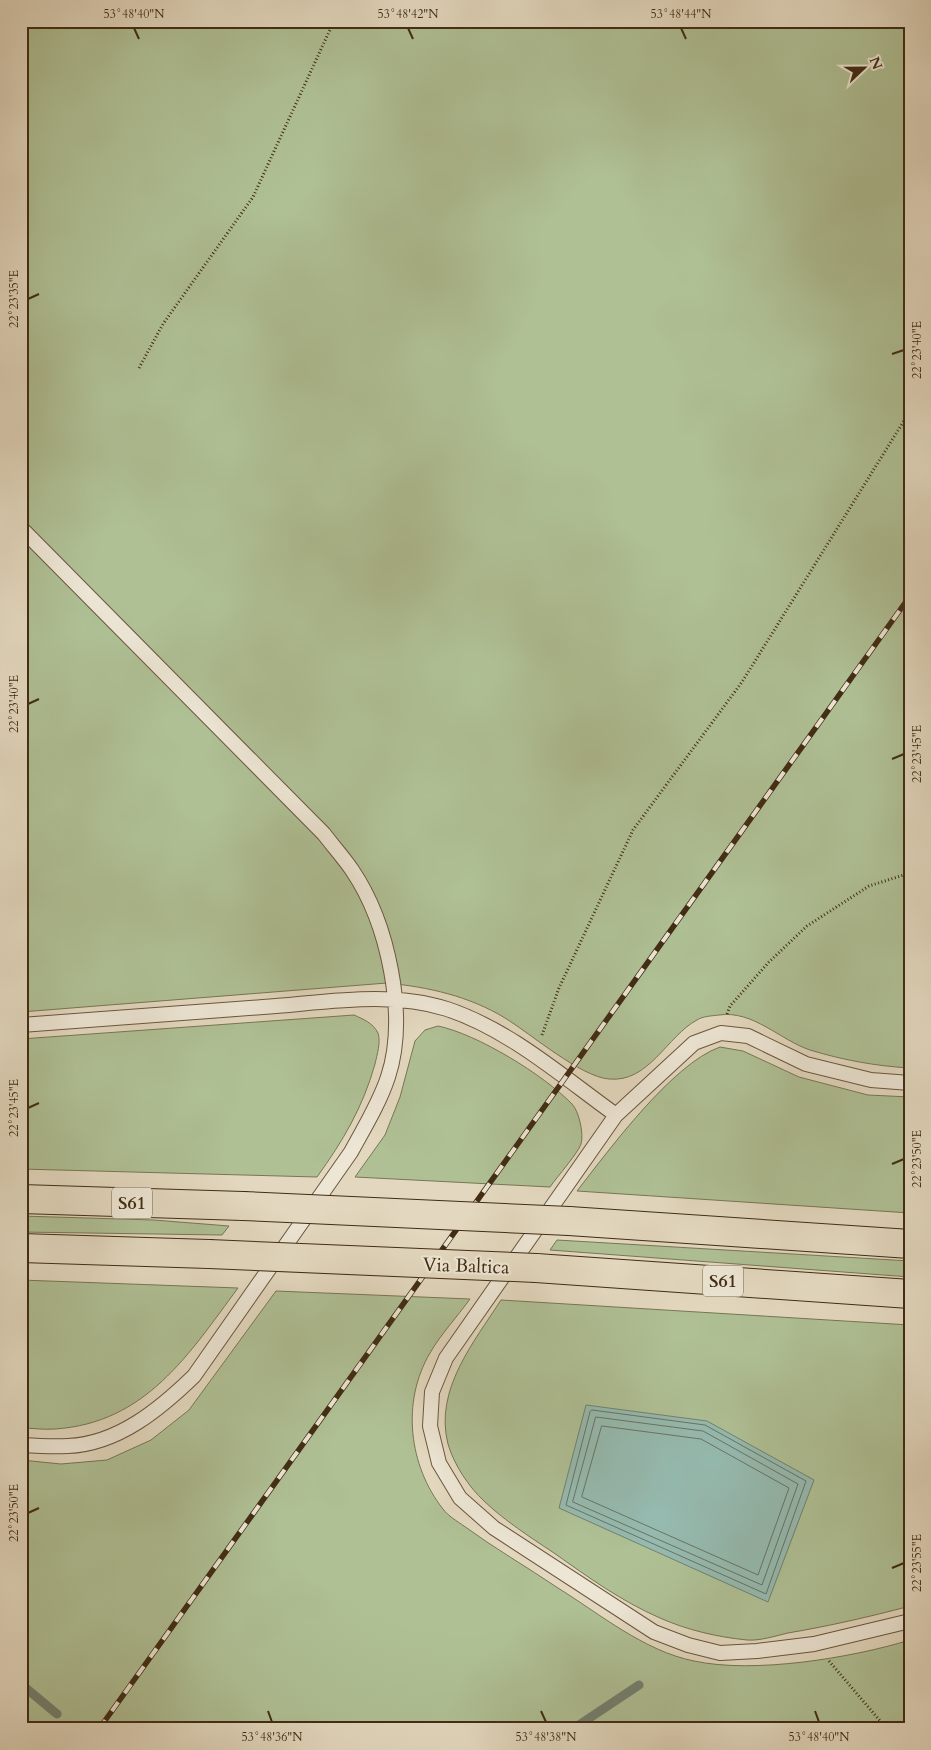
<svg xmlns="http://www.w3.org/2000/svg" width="931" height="1750" font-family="Cardo,serif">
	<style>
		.green { fill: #afc095; stroke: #787654 }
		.water { fill: #95baaf; stroke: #738171 }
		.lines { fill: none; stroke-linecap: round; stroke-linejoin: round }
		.shore { stroke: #6b7362; stroke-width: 1 }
		.stream { stroke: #738171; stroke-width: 9 }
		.service-casing { stroke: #6a573f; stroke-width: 16 }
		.motorway-casing { stroke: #412c14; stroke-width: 30 }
		.path { stroke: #412c14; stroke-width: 3; stroke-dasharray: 1 2.5; stroke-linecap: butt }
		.service { stroke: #ede6d5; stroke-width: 14 }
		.motorway { stroke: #e3d8bf; stroke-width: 28 }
		.rail-casing { stroke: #412c14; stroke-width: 5.5 }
		.rail { stroke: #ede6d5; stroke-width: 4; stroke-dasharray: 11; stroke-linecap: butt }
		.motorway-bridge-casing { stroke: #412c14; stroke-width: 30; stroke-linecap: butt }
		.motorway-bridge { stroke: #e3d8bf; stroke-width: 28 }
		.ticks { fill: none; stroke: #412c14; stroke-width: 2 }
		.labels { text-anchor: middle; stroke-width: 4.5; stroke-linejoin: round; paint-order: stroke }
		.shield { fill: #ede6d5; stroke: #75644e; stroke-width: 1 }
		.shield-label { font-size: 18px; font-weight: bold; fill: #412c14 }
		.street-label { font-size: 19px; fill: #412c14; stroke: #ede6d5 }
		.neatline { fill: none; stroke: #412c14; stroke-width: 2 }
		.ticks-label { font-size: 12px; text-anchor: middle; fill: #412c14 }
	</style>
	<rect width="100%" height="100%" fill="#e3d8bf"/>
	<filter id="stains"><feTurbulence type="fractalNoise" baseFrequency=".004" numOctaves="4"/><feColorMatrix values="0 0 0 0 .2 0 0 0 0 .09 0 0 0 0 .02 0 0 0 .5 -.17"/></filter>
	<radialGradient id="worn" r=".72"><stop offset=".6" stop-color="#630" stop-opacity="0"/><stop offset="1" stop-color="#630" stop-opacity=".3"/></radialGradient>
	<!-- green -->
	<path class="green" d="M21 21H910V1068C875 1066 843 1060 810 1050 780 1040 753 1010 719 1015 712 1016 703 1016 697 1020 667 1036 649 1083 609 1079 581 1077 531 1034 505 1018 469 996 428 987 387 983L21 1012Z
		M354 1015C363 1019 373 1023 378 1033 381 1042 377 1055 375 1064 363 1107 343 1141 317 1177L21 1169V1039Z
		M438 1026C477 1034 544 1075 572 1104 579 1111 584 1134 581 1144 578 1153 557 1177 550 1187L355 1177 385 1135 400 1097 415 1041 425 1030Z
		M720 1047 743 1051 799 1077 868 1095 910 1097V1213L577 1191C609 1150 672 1064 720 1047Z
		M21 1216 154 1220 229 1226 222 1235 21 1232Z
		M557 1240 910 1261V1277L550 1250Z
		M21 1280 238 1288C189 1354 146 1423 55 1429 44 1430 32 1428 21 1428Z
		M276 1291 470 1299C457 1317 441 1334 430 1353 401 1402 409 1466 443 1509 448 1516 457 1521 464 1526 494 1548 527 1567 558 1588 600 1614 644 1651 694 1661 754 1674 851 1658 910 1640V1729H21V1460L61 1464 107 1460 151 1440 189 1410Z
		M501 1300 910 1325V1606C869 1617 829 1626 788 1633 775 1636 760 1641 747 1640 717 1637 687 1630 660 1618 621 1601 588 1577 554 1553 530 1537 505 1521 484 1501 469 1487 454 1465 448 1444 434 1390 474 1342 501 1300Z"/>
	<!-- water -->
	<path class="water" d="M586 1405 707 1421 814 1480 768 1602 559 1508Z"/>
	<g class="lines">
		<!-- shore -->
		<path class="shore" d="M592 1410 705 1425 806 1481 766 1594 566 1505 590 1412Z
			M596 1417 703 1431 798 1484 762 1585 573 1502Z
			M602 1426 701 1439 789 1488 758 1575 582 1497Z"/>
		<!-- stream -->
		<path class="stream" d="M21 1684 57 1714
			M573 1729 639 1685"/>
		<!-- service casing -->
		<g class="service-casing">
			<path id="service" d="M21 528 324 834C333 846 343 857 352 870 388 923 408 1016 388 1077 379 1104 364 1128 351 1152L194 1376C160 1409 118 1444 68 1446 52 1447 37 1446 21 1445
				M21 1025C102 1019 182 1013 263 1007 322 1003 389 990 447 1009 510 1030 563 1077 616 1115
				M910 1083 871 1080 806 1064 748 1036 721 1033 694 1043 616 1115 446 1358 432 1392 430 1426 439 1463 460 1498 494 1528 654 1632 688 1645 720 1653 757 1651 814 1644 910 1621"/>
		</g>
		<!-- motorway casing -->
		<g class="motorway-casing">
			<path id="motorway" d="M21 1199 243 1206
				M569 1221 910 1244
				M21 1248 209 1254
				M536 1268 910 1294"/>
		</g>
		<!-- path -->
		<path class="path" d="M139 368 163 324 253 197 334 21
			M727 1014 730 1006 769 962 807 926 869 886 910 873
			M542 1035 559 988 633 830 742 682 910 411
			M829 1661 887 1729"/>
		<!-- service -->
		<use href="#service" class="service"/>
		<!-- motorway -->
		<use href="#motorway" class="motorway"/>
		<!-- rail casing -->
		<g class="rail-casing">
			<path id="rail" d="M99 1729 910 596"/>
		</g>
		<!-- rail -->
		<use href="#rail" class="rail"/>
		<!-- motorway-bridge casing -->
		<g class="motorway-bridge-casing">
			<path id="motorway-bridge" d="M243 1206 569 1221
				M209 1254 536 1268"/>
		</g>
		<!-- motorway-bridge -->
		<use href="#motorway-bridge" class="motorway-bridge"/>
	</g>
	<!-- ticks -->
	<path class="ticks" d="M134 28 139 39M408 28 413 39M681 28 686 39M28 299 39 294M892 354 904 350M28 704 39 699M892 759 904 754M28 1108 39 1103M892 1164 904 1159M28 1513 39 1508M892 1568 904 1563M268 1711 272 1722M541 1711 546 1722M815 1711 819 1722"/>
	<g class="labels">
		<!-- shield labels -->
		<g class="shield">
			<rect x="112" y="1187.5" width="40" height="31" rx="4"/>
			<rect x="703" y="1265.5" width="40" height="31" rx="4"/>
		</g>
		<g class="shield-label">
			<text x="132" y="1209">S61</text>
			<text x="723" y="1287">S61</text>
		</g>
		<!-- street labels -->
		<g class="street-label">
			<text transform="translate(466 1265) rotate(2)" y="7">Via Baltica</text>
		</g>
	</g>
	<!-- margin -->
	<rect width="931" height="1750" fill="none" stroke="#e3d8bf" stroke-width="55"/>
	<!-- north arrow -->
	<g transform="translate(864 68) rotate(68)" stroke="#ede6d5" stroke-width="4" paint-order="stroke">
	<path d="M0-4L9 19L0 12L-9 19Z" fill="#412c14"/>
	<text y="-8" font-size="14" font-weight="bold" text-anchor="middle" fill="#412c14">N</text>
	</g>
	<rect x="28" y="28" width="876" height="1694" class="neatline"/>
	<g class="ticks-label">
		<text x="134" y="18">53°48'40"N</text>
		<text x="408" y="18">53°48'42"N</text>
		<text x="681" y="18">53°48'44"N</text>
		<text transform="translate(14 299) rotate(-90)" y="4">22°23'35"E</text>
		<text transform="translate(917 350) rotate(-90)" y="4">22°23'40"E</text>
		<text transform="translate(14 704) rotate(-90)" y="4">22°23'40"E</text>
		<text transform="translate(917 754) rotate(-90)" y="4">22°23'45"E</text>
		<text transform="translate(14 1108) rotate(-90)" y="4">22°23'45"E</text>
		<text transform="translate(917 1159) rotate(-90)" y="4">22°23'50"E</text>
		<text transform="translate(14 1513) rotate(-90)" y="4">22°23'50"E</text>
		<text transform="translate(917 1563) rotate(-90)" y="4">22°23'55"E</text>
		<text x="272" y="1741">53°48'36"N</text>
		<text x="546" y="1741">53°48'38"N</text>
		<text x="819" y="1741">53°48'40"N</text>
	</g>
	<rect width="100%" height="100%" filter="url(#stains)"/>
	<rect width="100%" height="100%" fill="url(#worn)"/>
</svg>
